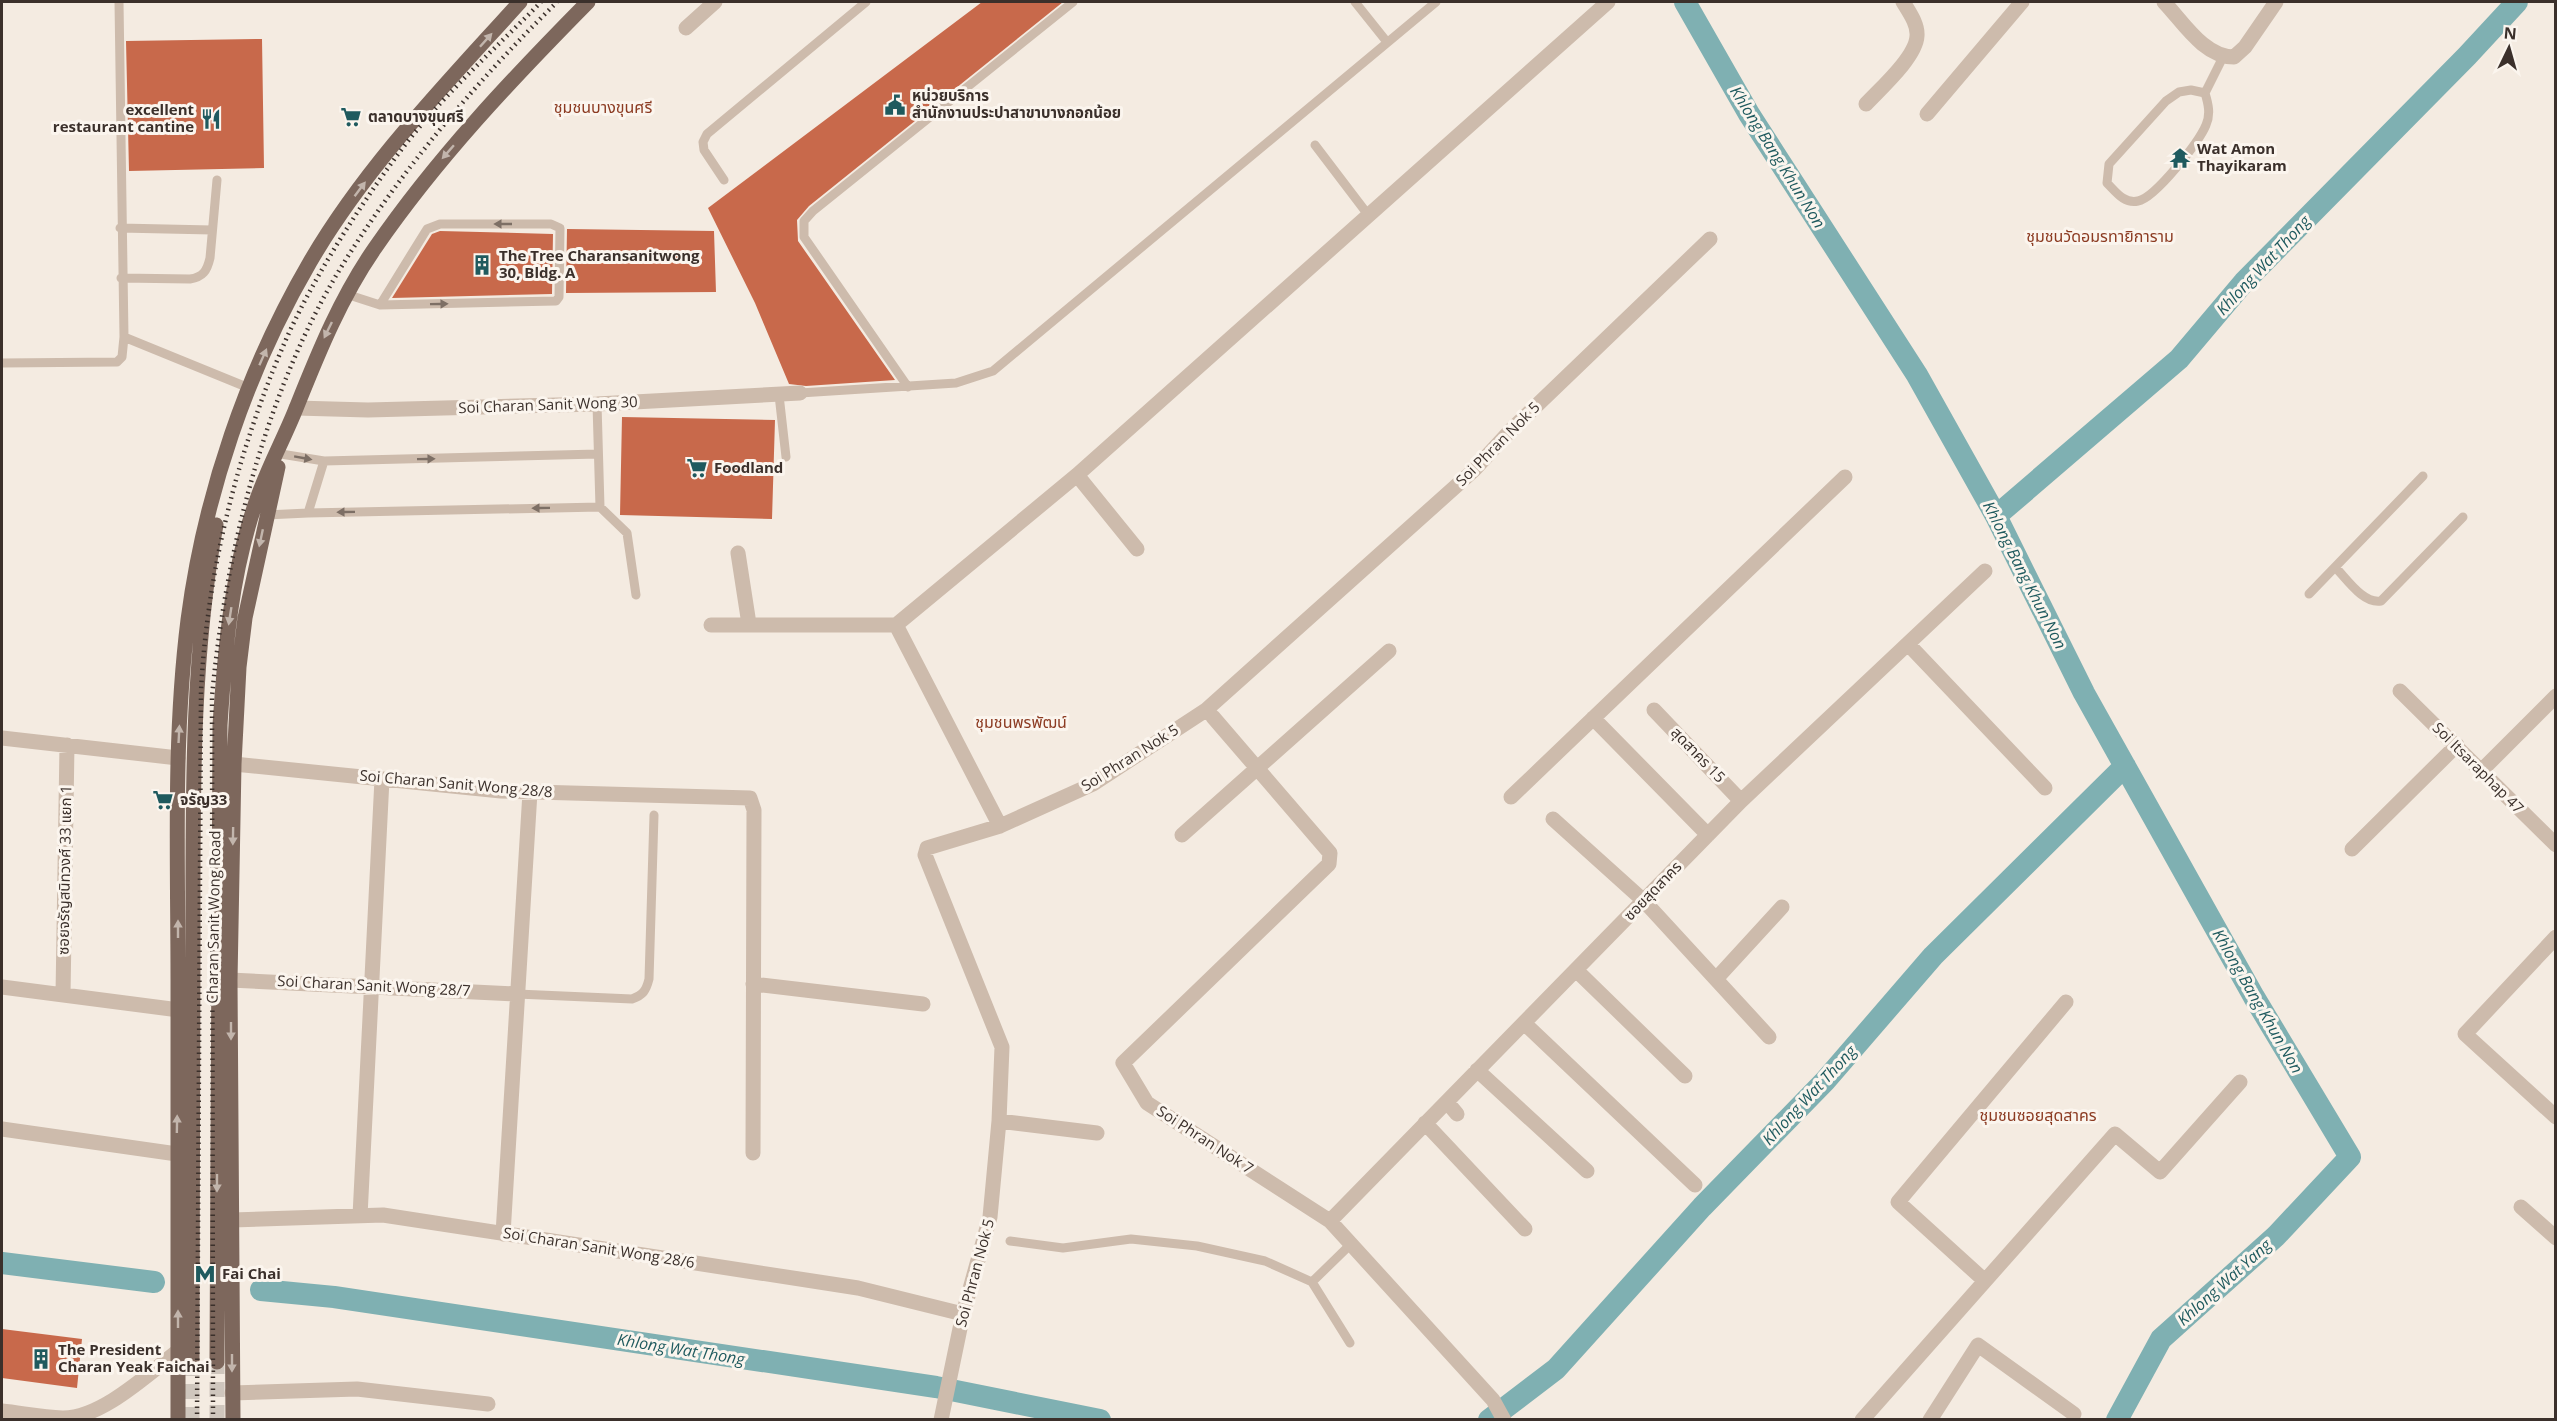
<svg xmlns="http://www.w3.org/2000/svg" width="2557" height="1421" font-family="'Open Sans','Noto Sans Thai',sans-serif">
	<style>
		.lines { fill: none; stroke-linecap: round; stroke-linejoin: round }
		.canal { stroke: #7fb0b2; stroke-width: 22 }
		.building { fill: #c8694b }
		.primary-tunnel { stroke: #cfc6bd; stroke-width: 15; stroke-dasharray: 15 8; stroke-linecap: butt }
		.service { stroke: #cdbbac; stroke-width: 9 }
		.minor { stroke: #cdbbac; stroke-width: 15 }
		.primary { stroke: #7d675c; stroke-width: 15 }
		.rail { stroke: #3b302b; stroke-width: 4.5; stroke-dasharray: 1.5 4.5; stroke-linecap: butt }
		.oneway { fill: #c2b5ac }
		.oneway2 { fill: #7d6f65 }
		.labels { text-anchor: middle; stroke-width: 6; stroke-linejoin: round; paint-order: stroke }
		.poi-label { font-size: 15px; font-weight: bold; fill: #3b302b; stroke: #fbf5ee; text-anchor: start }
		.street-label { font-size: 15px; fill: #3b302b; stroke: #fbf5ee }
		.neighbourhood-label { font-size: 16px; fill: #8c3b22; stroke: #fbf5ee }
		.water-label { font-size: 16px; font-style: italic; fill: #1f5a5e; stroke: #fbf5ee }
	</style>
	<rect width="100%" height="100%" fill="#f4ebe1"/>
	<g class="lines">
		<!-- canal -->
		<path class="canal" d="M1685 2 1749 114 1917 375 1996 516 2084 693 2254 997 2350 1157 2276 1236 2161 1339 2117 1420
			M1996 516 2179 359 2244 282 2467 56 2517 2
			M2 1263 154 1282
			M261 1290 334 1297 936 1387 1100 1420
			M1489 1420 1556 1369 1702 1207 1825 1081 1933 956 2125 766"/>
	</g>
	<!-- building -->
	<path class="building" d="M982 2H1063L809 206 797 220 798 241 895 380 806 386 789 384 755 303 708 208Z
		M262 39 264 168 129 171 126 41Z
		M567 229 714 231 716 292 566 293Z
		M440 231 553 234 552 294 392 298 432 234Z
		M622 417 775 420 772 519 620 515Z
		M2 1329 82 1339 77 1388 2 1378Z"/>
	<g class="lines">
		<!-- primary-tunnel -->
		<path class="primary-tunnel" d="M192 1361V1420
			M217 1420V1362"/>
		<!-- service -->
		<path class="service" d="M119 2 124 337 249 388
			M1355 2 1387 42
			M2205 93 2191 90 2179 92 2166 101 2109 164 2107 183C2116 192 2124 204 2138 201 2155 198 2199 142 2206 125 2211 114 2208 103 2205 93L2223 57
			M1315 145 1369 216
			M724 180 704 150 703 142 707 134 866 2
			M120 228 212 230
			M121 278 190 279C203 277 207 271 210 258L217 180
			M346 294 380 305 556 301 559 297 560 228 551 224H440L427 229 380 305
			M2 363 117 362 122 357 124 337
			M908 387 804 237V221L813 211 1073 2
			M800 393 956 383 993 371 1436 2
			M779 395 786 457
			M597 404 600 507
			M281 454 324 461
			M598 454 324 461 308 513 600 507 627 533 636 595
			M266 515 308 513
			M2335 567C2347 579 2363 604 2381 601L2463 517
			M2309 594 2423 476
			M517 994 632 999C643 995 646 991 649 979L654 815
			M1010 1241 1063 1248 1131 1239 1197 1246 1265 1261 1312 1282 1350 1343
			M1312 1282 1351 1244"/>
		<!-- minor -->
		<path class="minor" d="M2164 2C2183 22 2204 57 2234 57L2245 47 2276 2
			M686 28 715 2
			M1866 104C1881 88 1916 57 1917 36 1918 24 1909 12 1903 2
			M1927 114 2022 2
			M296 408 368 410 597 404 800 393
			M1077 475 1137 549
			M738 553 749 624
			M711 625H896L1077 475 1608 2
			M896 625 1000 826
			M1908 644 2045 788
			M2400 691 2556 845
			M1654 710 1741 801
			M1213 717 1330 853 1329 864 1123 1063 1147 1103 1330 1221 1493 1400 1504 1420
			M1593 718 1708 835
			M2 738 178 758
			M234 764 501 791 750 798 754 810 753 1153
			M2481 771 2556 696
			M1511 797 1845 477
			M1553 819 1644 901 1769 1037
			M1182 835 1389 651
			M2352 849 2457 745
			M2556 937 2465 1034 2556 1117
			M1576 970 1685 1076
			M1716 979 1782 907
			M230 980 517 994
			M753 984 923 1004
			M2 987 179 1010
			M63 995 67 745
			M1524 1023 1695 1185
			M1477 1070 1587 1171
			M1447 1102 1457 1114
			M999 1121 1097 1133
			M1425 1123 1525 1229
			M2 1129 177 1154
			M2521 1207 2556 1238
			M360 1216 382 779
			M232 1220 383 1215 858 1288 963 1314
			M1330 1221 1741 801 1985 571
			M503 1234 530 792
			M1985 1281 1898 1202 2066 1002
			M232 1393 357 1389 488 1404
			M2 1411C21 1413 42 1417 62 1418 101 1419 149 1373 178 1351
			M941 1420 963 1314 990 1217 999 1121 1002 1047 925 855 927 848 1000 826 1093 784 1206 710 1474 470 1510 431 1710 239
			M1862 1420 2115 1134 2160 1172 2240 1082
			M1930 1420 1978 1345 2074 1414"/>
		<!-- primary -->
		<path class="primary" d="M192 1361C192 1219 193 1077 193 936 193 798 191 661 216 525
			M217 1362 220 725C225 650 231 573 256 502 267 469 284 439 297 406 319 351 341 297 375 248 437 158 512 79 588 2
			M178 1420C179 1272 179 1125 178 978 178 859 173 739 188 620 204 496 247 370 310 262 366 166 446 84 520 2
			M233 1420 230 980 234 764 239 667 245 618 278 467"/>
		<!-- rail -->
		<path class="rail" d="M197 1420 201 691C207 573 237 453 284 344 311 282 353 216 393 161 435 102 491 53 541 2
			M213 1420 212 697C225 554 265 393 340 269 400 171 476 82 557 2"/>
	</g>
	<!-- one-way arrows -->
	<defs><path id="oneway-solid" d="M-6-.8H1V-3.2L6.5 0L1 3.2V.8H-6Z" transform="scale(1.5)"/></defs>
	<g class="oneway">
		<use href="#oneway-solid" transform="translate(486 40) rotate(-48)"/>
		<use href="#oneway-solid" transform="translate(448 152) rotate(131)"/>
		<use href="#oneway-solid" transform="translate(360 189) rotate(-53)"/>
		<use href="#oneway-solid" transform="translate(328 330) rotate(116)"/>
		<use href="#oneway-solid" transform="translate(263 357) rotate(-66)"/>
		<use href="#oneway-solid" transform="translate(261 538) rotate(102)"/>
		<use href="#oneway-solid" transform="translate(230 616) rotate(99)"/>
		<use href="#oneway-solid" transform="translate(179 734) rotate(-87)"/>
		<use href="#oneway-solid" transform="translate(233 836) rotate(91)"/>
		<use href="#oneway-solid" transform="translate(178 929) rotate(-90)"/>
		<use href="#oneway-solid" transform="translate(231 1031) rotate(90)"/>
		<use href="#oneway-solid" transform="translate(177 1124) rotate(-89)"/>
		<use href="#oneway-solid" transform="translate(217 1183) rotate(90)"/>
		<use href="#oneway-solid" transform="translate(178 1319) rotate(-90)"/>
		<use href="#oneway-solid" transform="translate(232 1363) rotate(90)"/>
	</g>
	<g class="oneway2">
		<use href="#oneway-solid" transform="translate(503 224) rotate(180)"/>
		<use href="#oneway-solid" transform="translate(439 304) rotate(-1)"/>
		<use href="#oneway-solid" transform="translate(303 458) rotate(10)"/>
		<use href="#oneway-solid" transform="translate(426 459) rotate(-1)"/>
		<use href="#oneway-solid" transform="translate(541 508) rotate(179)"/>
		<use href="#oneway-solid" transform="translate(346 512) rotate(179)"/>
	</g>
	<!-- icons -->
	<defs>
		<g id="civic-bare" transform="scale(1.62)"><path d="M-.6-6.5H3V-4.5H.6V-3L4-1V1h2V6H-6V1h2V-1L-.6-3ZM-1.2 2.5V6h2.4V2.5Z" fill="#1f5a5e" stroke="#fbf5ee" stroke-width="2.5" paint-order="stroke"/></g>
		<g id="supermarket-bare" transform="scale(1.62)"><path d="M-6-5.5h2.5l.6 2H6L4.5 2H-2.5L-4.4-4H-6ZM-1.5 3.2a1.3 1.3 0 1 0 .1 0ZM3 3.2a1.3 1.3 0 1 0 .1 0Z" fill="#1f5a5e" stroke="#fbf5ee" stroke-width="2.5" paint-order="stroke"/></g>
		<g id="restaurant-bare" transform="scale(1.62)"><path d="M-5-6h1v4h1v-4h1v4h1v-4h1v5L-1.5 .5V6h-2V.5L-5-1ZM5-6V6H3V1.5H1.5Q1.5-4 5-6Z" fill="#1f5a5e" stroke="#fbf5ee" stroke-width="2.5" paint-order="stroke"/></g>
		<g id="temple-bare" transform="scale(1.62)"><path d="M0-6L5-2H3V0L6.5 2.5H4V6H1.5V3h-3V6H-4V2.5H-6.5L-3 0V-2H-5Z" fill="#1f5a5e" stroke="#fbf5ee" stroke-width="2.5" paint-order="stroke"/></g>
		<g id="building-bare" transform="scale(1.62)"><path d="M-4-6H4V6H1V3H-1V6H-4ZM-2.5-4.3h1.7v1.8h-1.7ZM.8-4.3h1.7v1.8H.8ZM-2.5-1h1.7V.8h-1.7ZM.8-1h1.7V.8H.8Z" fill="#1f5a5e" stroke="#fbf5ee" stroke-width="2.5" paint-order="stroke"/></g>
		<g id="metro-bare" transform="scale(1.62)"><path d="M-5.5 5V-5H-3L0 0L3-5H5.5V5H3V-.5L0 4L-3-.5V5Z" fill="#1f5a5e" stroke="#fbf5ee" stroke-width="2.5" paint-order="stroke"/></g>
	</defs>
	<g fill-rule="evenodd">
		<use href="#civic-bare" x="895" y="105"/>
		<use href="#supermarket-bare" x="351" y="117"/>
		<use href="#restaurant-bare" x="211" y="119"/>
		<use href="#temple-bare" x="2180" y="158"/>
		<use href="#building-bare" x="482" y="265"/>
		<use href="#supermarket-bare" x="697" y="468"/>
		<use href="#supermarket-bare" x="163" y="800"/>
		<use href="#metro-bare" x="205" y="1274"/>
		<use href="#building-bare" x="41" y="1359"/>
	</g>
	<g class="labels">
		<!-- poi labels -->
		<g class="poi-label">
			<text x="912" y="101">หน่วยบริการ<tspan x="912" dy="17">สำนักงานประปาสาขาบางกอกน้อย</tspan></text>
			<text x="194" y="115" text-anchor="end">excellent<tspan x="194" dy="17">restaurant cantine</tspan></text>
			<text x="368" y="122">ตลาดบางขุนศรี</text>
			<text x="2197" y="154">Wat Amon<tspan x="2197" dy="17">Thayikaram</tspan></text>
			<text x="499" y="261">The Tree Charansanitwong<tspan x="499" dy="17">30, Bldg. A</tspan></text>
			<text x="714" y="473">Foodland</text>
			<text x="180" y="805">จรัญ33</text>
			<text x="222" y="1279">Fai Chai</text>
			<text x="58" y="1355">The President<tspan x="58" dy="17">Charan Yeak Faichai</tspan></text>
		</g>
		<!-- street labels -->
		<g class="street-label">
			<text transform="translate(548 405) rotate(-2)" y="5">Soi Charan Sanit Wong 30</text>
			<text transform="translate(1498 444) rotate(-45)" y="5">Soi Phran Nok 5</text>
			<text transform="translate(1698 755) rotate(46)" y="5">สุดสาคร 15</text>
			<text transform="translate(1130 758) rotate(-32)" y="5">Soi Phran Nok 5</text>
			<text transform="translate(2478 768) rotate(45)" y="5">Soi Itsaraphap 47</text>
			<text transform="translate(456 784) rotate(5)" y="5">Soi Charan Sanit Wong 28/8</text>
			<text transform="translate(65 870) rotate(-89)" y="5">ซอยจรัญสนิทวงศ์ 33 แยก 1</text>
			<text transform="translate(1653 891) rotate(-46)" y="5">ซอยสุดสาคร</text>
			<text transform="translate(214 917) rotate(-89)" y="5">Charan Sanit Wong Road</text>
			<text transform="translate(374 986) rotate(3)" y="5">Soi Charan Sanit Wong 28/7</text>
			<text transform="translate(1205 1140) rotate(33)" y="5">Soi Phran Nok 7</text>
			<text transform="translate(599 1248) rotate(9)" y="5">Soi Charan Sanit Wong 28/6</text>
			<text transform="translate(975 1273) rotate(-75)" y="5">Soi Phran Nok 5</text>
		</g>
		<!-- neighbourhood labels -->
		<g class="neighbourhood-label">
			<text x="603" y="113">ชุมชนบางขุนศรี</text>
			<text x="2100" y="242">ชุมชนวัดอมรทายิการาม</text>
			<text x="1021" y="728">ชุมชนพรพัฒน์</text>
			<text x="2038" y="1121">ชุมชนซอยสุดสาคร</text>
		</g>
		<!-- water labels -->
		<g class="water-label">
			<text transform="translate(1778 157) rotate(58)" y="6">Khlong Bang Khun Non</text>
			<text transform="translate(2263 265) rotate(-47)" y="6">Khlong Wat Thong</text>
			<text transform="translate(2025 575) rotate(63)" y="6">Khlong Bang Khun Non</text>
			<text transform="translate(2258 1001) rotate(60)" y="6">Khlong Bang Khun Non</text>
			<text transform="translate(1809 1095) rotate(-47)" y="6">Khlong Wat Thong</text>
			<text transform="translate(2224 1282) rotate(-42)" y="6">Khlong Wat Yang</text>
			<text transform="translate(681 1349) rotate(9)" y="6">Khlong Wat Thong</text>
		</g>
	</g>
	<!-- border -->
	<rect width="2557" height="1421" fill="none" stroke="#3b302b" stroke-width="6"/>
	<!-- north arrow -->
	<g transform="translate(2509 48) rotate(5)" stroke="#fbf5ee" stroke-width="4.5" paint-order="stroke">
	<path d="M0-4.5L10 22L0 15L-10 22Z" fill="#3b302b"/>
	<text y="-9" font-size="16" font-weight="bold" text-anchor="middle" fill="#3b302b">N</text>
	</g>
</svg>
